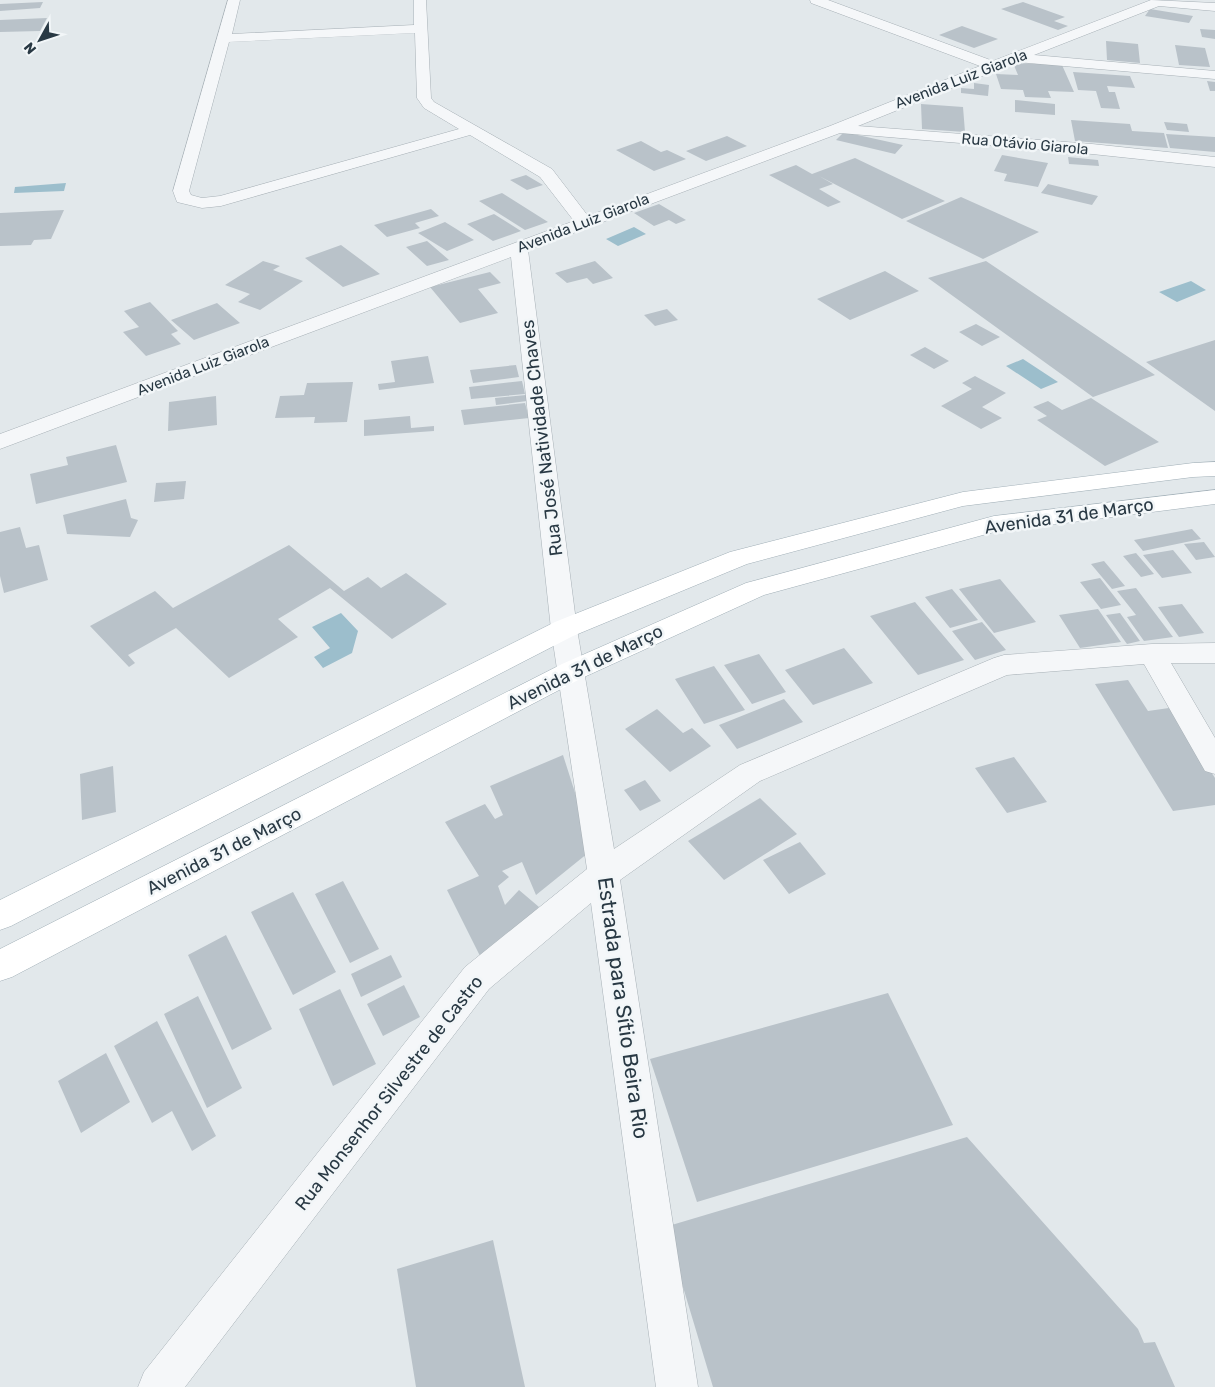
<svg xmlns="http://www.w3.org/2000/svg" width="1215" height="1387" font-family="Rubik,sans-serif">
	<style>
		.water { fill: #9cbecc }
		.building { fill: #b9c2c9 }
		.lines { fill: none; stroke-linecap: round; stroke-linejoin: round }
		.minor-casing { stroke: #a7b0b6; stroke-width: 1 }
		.major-casing { stroke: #a1afb7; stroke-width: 1 }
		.minor { fill: #f5f7f9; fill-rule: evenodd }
		.major { fill: #fff; fill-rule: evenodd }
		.labels { text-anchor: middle; stroke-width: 5; stroke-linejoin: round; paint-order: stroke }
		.far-street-label { font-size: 15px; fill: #293944; stroke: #f2f6f8 }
		.street-label { font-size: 18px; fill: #293944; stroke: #f2f6f8 }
		.near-street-label { font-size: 21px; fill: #293944; stroke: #f2f6f8 }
	</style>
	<rect width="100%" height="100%" fill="#e2e8eb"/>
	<!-- water -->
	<path class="water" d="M66 183 64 191 14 193 15 187Z
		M634 227 646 234 618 246 606 239Z
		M1191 281 1206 290 1177 302 1159 292Z
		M1023 359 1058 382 1041 389 1006 366Z
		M341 613 358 631 352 653 323 668 314 657 330 648 312 627Z"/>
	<!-- building -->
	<path class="building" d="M43 2 40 8 0 11V4Z
		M1023 2 1065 17 1054 21 1068 26 1058 30 1001 9Z
		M1150 9 1193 16 1189 23 1145 16Z
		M47 18 40 31 0 32V20Z
		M962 26 998 39 974 48 939 35Z
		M1200 29 1215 30V39L1202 37Z
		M1106 41 1138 44 1140 63 1107 60Z
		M1175 45 1205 48 1210 67 1179 65Z
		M1013 63 1062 65 1074 92 1048 91 1051 98 1025 97 1023 90 1001 89 996 74 1018 75Z
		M1073 72 1130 76 1135 88 1107 86 1109 92H1115L1120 109 1101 108 1096 91 1078 90Z
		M1207 81 1215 82V91H1210Z
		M974 83 989 85 988 96 961 93V88L974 89Z
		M1015 100 1055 104V115L1015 112Z
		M921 104 963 107 965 132 922 129Z
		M1071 120 1130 124 1132 131 1164 133 1168 148 1075 141Z
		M1164 122 1187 124 1189 132 1167 130Z
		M844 132 903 145 895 154 836 140Z
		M1166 134 1215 137V152L1170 148Z
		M727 136 747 146 706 161 686 151Z
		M641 141 661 152 667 150 686 159 654 171 616 150Z
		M1002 155 1048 163 1038 187 1004 181 1007 174 994 171Z
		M1068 157 1098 160 1099 166 1069 164Z
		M855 158 945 201 902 219 819 176 833 184 819 189 841 202 828 207 769 175 796 165 812 174Z
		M526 175 543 185 527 190 510 180Z
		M1048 184 1098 196 1092 205 1041 193Z
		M502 193 548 222 525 230 479 201Z
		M961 197 1039 232 983 259 906 221Z
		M659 204 686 220 676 224 669 220 654 226 634 213Z
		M431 209 439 216 415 223 420 228 387 237 374 225Z
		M64 210 51 239 34 240 31 245 0 246V213Z
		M494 214 521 231 493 241 467 224Z
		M445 222 474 240 447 251 418 233Z
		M427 241 449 260 427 266 406 247Z
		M341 245 380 274 343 287 305 258Z
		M263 261 280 266 273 270 303 281 260 310 238 302 250 294 225 285Z
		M595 261 613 278 593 284 587 278 567 283 555 273Z
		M986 261 1155 375 1093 397 928 278Z
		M885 271 919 291 850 320 817 299Z
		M490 272 501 283 478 289 498 313 460 323 430 287Z
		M150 302 178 331 171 334 181 344 146 356 123 332 139 327 124 311Z
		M217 303 240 323 194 340 171 320Z
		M667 309 678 320 655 326 644 315Z
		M976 324 1000 337 982 346 959 332Z
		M1215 340V411L1146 362Z
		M925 347 949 361 934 369 910 355Z
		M428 356 434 383 379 390 378 384 395 382 391 361Z
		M516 365 519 377 473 383 470 370Z
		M975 376 1006 393 982 407 1002 418 981 429 941 406 972 389 962 383Z
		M522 381 525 394 471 399 469 387Z
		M353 382 347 422 314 423 315 417 275 418 280 396 304 395 307 383Z
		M526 395 527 401 496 405 495 398Z
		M216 396 217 425 168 431 169 402Z
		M1091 398 1159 442 1105 466 1037 420 1047 416 1033 407 1048 401 1062 410Z
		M525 403 529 418 464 425 461 410Z
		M410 416 411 428 434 426V431L364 436V420Z
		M116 445 127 482 36 504 30 474 68 465 66 457Z
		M186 481 184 499 154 502 156 483Z
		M126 499 131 518 138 520 130 537 67 534 63 515Z
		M20 527 26 548 39 545 48 580 4 593 0 576V532Z
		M1192 529 1201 539 1143 551 1134 540Z
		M1204 542 1215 557 1196 560 1184 544Z
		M289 545 344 591 368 577 381 588 406 573 447 604 392 639 330 588 278 619 298 637 229 678 176 628 128 655 135 663 129 667 90 626 155 591 173 608Z
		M1173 550 1192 573 1162 578 1143 555Z
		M1136 553 1154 574 1141 577 1123 556Z
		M1104 561 1125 586 1112 589 1091 564Z
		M1100 578 1121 605 1101 609 1080 582Z
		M1000 579 1036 622 994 633 959 589Z
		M1136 588 1173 637 1144 641 1127 617 1136 615 1117 591Z
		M952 589 978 620 950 628 925 597Z
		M915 602 964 660 918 675 870 616Z
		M1182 604 1204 633 1179 637 1158 607Z
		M1098 609 1121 642 1080 648 1059 615Z
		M1120 613 1140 641 1127 644 1106 615Z
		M982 622 1006 650 975 660 952 631Z
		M844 648 873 683 813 705 785 670Z
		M759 654 786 692 752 704 724 665Z
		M714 666 745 710 704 724 675 679Z
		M1128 680 1148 711 1169 708 1215 778V805L1173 811 1095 684Z
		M784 699 803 722 737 749 719 725Z
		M657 709 683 733 692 728 711 746 670 772 625 729Z
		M563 755 593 849 536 895 522 862 502 871 509 877 498 886 505 905 519 890 539 907 483 962 447 890 479 876 445 822 485 804 495 819 503 815 490 786Z
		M1014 757 1047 802 1007 813 975 768Z
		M113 766 116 812 82 820 80 774Z
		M645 780 661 801 640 811 624 790Z
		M760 798 797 834 724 880 688 841Z
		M800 842 826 874 789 894 763 860Z
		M343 881 379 949 350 963 315 894Z
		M293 892 336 972 293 995 251 912Z
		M226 935 272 1029 232 1050 188 955Z
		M391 955 402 977 361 997 351 974Z
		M404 985 420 1017 383 1036 367 1004Z
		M340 989 376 1064 333 1086 299 1009Z
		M888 993 953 1125 697 1202 650 1059Z
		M198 996 242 1088 207 1108 164 1014Z
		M157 1021 216 1136 192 1151 172 1111 152 1123 114 1046Z
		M106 1053 130 1102 81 1133 58 1081Z
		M967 1137 1138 1329 1144 1343 1155 1342 1175 1387H713L665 1227Z
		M493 1240 525 1387H416L397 1269Z"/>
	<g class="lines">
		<!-- minor casing -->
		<g class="minor-casing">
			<path id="minor" d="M228 0H240L232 34 414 25V0H426L431 98 434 102 552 169 588 216 830 126 980 66 811 3 810 0H828L993 61 1151 0 1215 3V11L1159 6 1034 55 1215 71V79L1017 62 858 126 1092 144 1215 157V167L1092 154 840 133 528 250 577 629 614 849 740 765 994 658 1004 655 1152 644 1215 643V663H1171L1215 738V774L1205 771 1144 664 1007 675 760 781 620 880 698 1387H656L591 903 489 989 185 1387H138L144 1372 465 967 587 869 551 629 511 257 0 449V434L574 221 540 177 470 135 221 206 202 208 177 202 173 191ZM415 33 417 98 424 108 459 129 220 196 202 198 191 195 189 191 229 42Z"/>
		</g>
		<!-- major casing -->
		<g class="major-casing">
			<path id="major" d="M1215 462V476L1193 477 963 506 747 564 573 636 11 926 0 930V900L555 622 730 552 963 492 1193 463Z
				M1215 490V504L994 532 764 595 582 678 12 977 0 981V949L562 664 746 583 994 516Z"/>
		</g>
		<!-- minor -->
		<use href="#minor" class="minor"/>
		<!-- major -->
		<use href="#major" class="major"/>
	</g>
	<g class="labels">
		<!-- far-street labels -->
		<g class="far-street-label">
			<text transform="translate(961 79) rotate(-21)" y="5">Avenida Luiz Giarola</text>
			<text transform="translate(1025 144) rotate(5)" y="5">Rua Otávio Giarola</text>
			<text transform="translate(583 223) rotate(-21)" y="5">Avenida Luiz Giarola</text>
			<text transform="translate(203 366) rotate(-21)" y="5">Avenida Luiz Giarola</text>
		</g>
		<!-- street labels -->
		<g class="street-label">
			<text transform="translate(542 438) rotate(-97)" y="6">Rua José Natividade Chaves</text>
			<text transform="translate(1069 516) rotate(-8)" y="6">Avenida 31 de Março</text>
			<text transform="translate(585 667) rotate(-26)" y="6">Avenida 31 de Março</text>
			<text transform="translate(224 851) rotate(-27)" y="6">Avenida 31 de Março</text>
			<text transform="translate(389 1093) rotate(-52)" y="6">Rua Monsenhor Silvestre de Castro</text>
		</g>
		<!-- near-street labels -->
		<g class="near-street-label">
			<text transform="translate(623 1008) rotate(82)" y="7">Estrada para Sítio Beira Rio</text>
		</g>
	</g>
	<!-- north arrow -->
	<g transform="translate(40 40) rotate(230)" stroke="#f2f6f8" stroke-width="4" paint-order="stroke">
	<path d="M0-4L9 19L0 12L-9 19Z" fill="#293944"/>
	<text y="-8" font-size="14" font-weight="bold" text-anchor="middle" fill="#293944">N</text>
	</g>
</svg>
